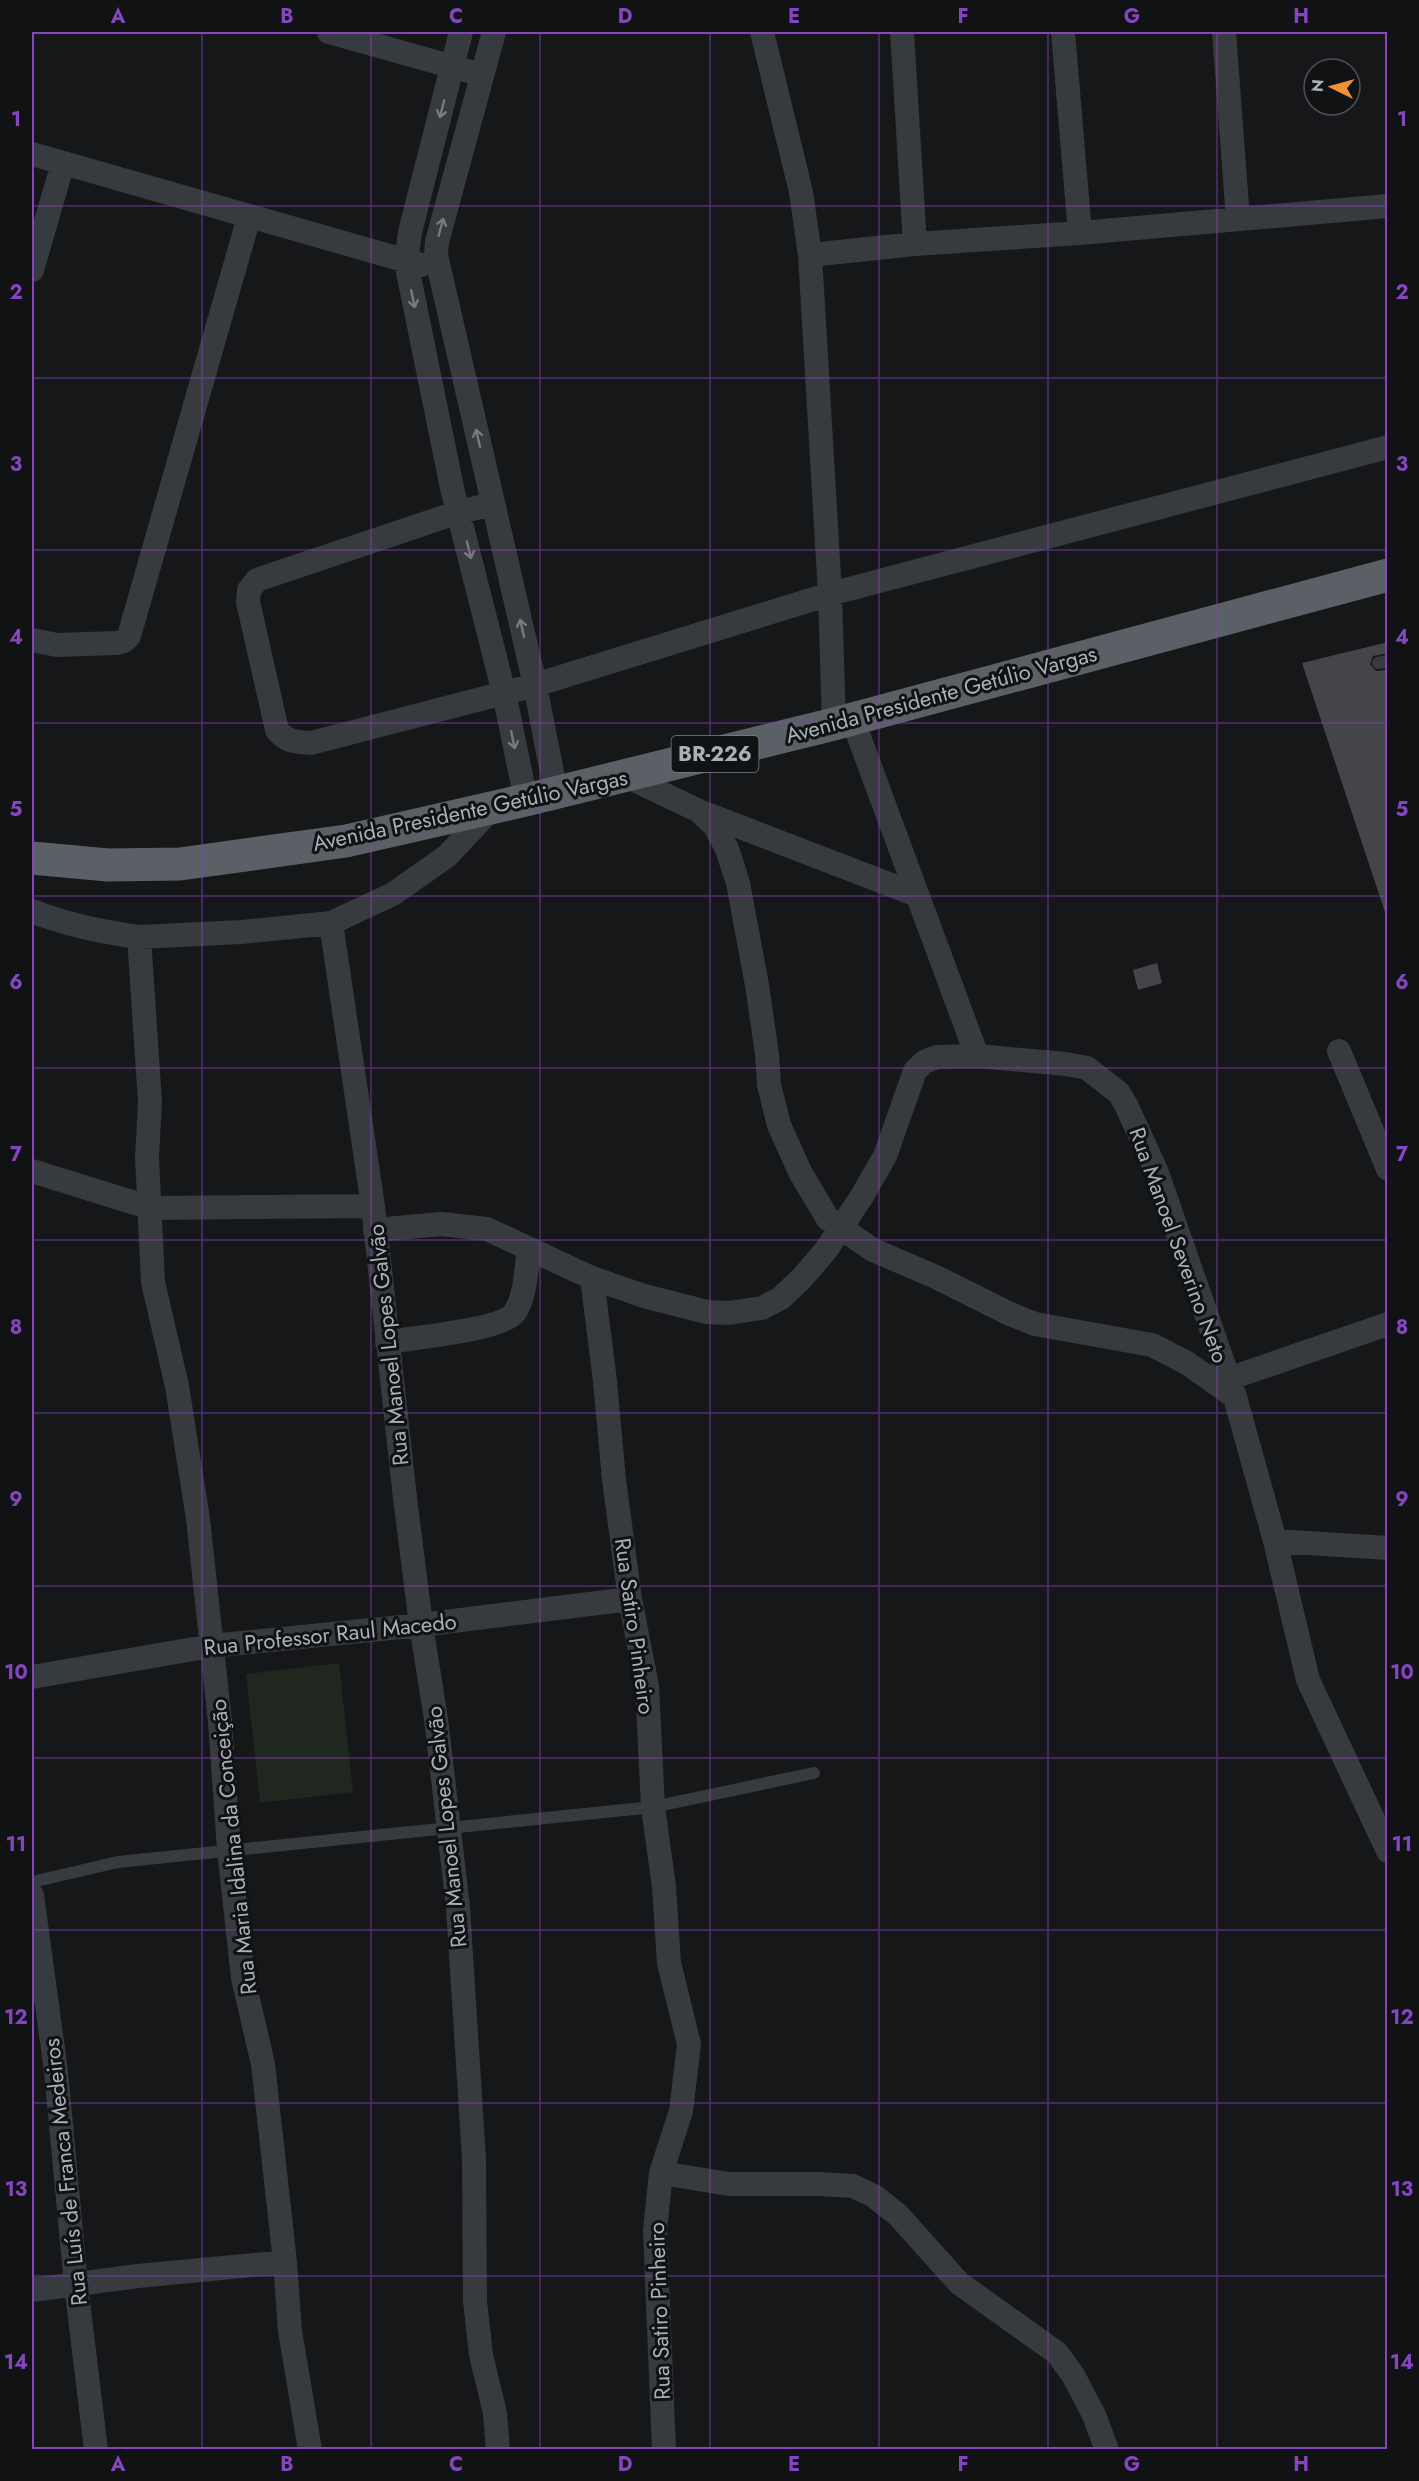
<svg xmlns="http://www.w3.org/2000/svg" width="1419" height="2481" font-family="Jost,sans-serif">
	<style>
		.garden { fill: #1f271e }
		.building { fill: #434548 }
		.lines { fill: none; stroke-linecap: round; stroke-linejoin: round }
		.service { stroke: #373a3e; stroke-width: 12 }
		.minor { stroke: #373a3e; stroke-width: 24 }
		.trunk { stroke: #5b6066; stroke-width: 33 }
		.oneway { stroke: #767b81 }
		.grid { fill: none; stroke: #8446be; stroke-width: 1.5; stroke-opacity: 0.55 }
		.labels { text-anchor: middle; stroke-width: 6; stroke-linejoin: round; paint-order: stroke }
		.shield { fill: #111214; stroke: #7b8187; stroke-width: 1.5 }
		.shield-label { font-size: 21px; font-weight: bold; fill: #a9b0b8 }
		.street-label { font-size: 22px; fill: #a9b0b8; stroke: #111214 }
		.neatline { fill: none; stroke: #8446be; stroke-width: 2 }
		.grid-label { font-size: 20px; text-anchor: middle; font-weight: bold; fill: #8446be }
	</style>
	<rect width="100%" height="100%" fill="#161718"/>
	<!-- garden -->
	<path class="garden" d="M339 1663 353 1792 260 1803 246 1674Z"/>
	<!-- building -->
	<path class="building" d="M1388 642V653L1373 656 1370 664 1376 671 1388 670V911L1385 912 1302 663Z
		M1157 963 1162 983 1138 990 1133 970Z"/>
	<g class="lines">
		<!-- service -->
		<path class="service" d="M1378 663 1388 661
			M32 1882 118 1862 653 1807 814 1773"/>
		<!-- minor -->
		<path class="minor" d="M329 32 468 71
			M461 32 410 232 406 262 452 488 504 693 526 800
			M494 32 437 242 436 255 535 685 556 793
			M762 32 801 192 810 255 830 594 834 724
			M902 32 915 244
			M1063 32 1080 233
			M1224 32 1238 219
			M32 154 421 265
			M810 255 915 244 1080 233 1388 206
			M32 270 63 163
			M493 504 459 512 257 580 249 590 248 602 277 730C287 742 295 742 311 743L535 685 830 594 1388 447
			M32 640 57 645 116 643 124 641 129 636 249 217
			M852 718 977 1056
			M626 776 699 811 715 826 727 849 738 883 757 985 767 1054 769 1085 779 1125 800 1172 828 1219 873 1250 936 1277 1010 1314 1035 1324 1152 1345 1187 1363 1235 1397
			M704 813 917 895
			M32 911C67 925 101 932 139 937L150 1102 147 1157 153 1282 177 1386 198 1519 220 1722 229 1850 243 1978 263 2064 285 2262 290 2331 310 2450
			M331 923 373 1206 405 1498 421 1625 436 1719 458 1907 474 2159 475 2301 481 2355 495 2413 498 2450
			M139 937 241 932 331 923 393 894 447 856 494 806
			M1339 1051 1388 1169
			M32 1171 151 1208 373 1206
			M375 1230 441 1224 487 1229 592 1278 644 1296 707 1312 728 1313 762 1308 781 1298 802 1278 826 1250 862 1196 885 1156 915 1071 924 1062 937 1057 977 1056 1066 1064 1087 1068 1119 1093 1126 1105 1156 1170 1235 1397 1275 1541 1308 1680 1388 1851
			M592 1278 605 1381 614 1480 630 1599 647 1686 653 1807 664 1887 669 1963 689 2044 681 2111 661 2173 655 2230 664 2450
			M387 1342C411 1338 504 1330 515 1312 526 1295 526 1269 529 1249
			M1228 1379 1388 1324
			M1275 1541 1388 1548
			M32 1677 211 1646 421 1625 630 1599
			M32 1895 56 2071 76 2285 96 2450
			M661 2173 729 2184H818L853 2186 874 2196 898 2215 959 2283 1057 2353 1073 2375 1094 2415 1107 2450
			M32 2290 138 2276 285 2262"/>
		<!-- trunk -->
		<path class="trunk" d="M32 858 108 865 180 864 346 841 526 800 834 724 1388 575"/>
	</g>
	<!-- one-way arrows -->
	<defs><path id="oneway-shaft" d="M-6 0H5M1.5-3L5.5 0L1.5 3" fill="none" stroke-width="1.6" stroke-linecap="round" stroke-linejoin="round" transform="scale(1.5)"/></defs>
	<g class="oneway">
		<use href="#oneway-shaft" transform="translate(442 109) rotate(104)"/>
		<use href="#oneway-shaft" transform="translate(441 227) rotate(-75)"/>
		<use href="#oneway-shaft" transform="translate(413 299) rotate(78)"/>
		<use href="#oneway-shaft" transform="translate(478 438) rotate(-103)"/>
		<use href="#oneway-shaft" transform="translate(469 550) rotate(76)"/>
		<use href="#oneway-shaft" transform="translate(522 628) rotate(-103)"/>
		<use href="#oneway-shaft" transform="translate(513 740) rotate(78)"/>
	</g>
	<!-- grid -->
	<path class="grid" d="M202 32V2450M371 32V2450M540 32V2450M710 32V2450M879 32V2450M1048 32V2450M1217 32V2450M32 206H1388M32 378H1388M32 550H1388M32 723H1388M32 896H1388M32 1068H1388M32 1240H1388M32 1413H1388M32 1586H1388M32 1758H1388M32 1930H1388M32 2103H1388M32 2276H1388"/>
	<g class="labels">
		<!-- shield labels -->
		<rect class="shield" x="671.5" y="736" width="87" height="36" rx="4.5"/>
		<g class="shield-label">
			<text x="715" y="761">BR-226</text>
		</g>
		<!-- street labels -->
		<g class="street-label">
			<text transform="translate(941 694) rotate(-15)" y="8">Avenida Presidente Getúlio Vargas</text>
			<text transform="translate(470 810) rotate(-12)" y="8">Avenida Presidente Getúlio Vargas</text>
			<text transform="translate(1179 1245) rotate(70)" y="8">Rua Manoel Severino Neto</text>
			<text transform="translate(388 1345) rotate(-96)" y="8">Rua Manoel Lopes Galvão</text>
			<text transform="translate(635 1626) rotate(82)" y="8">Rua Satiro Pinheiro</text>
			<text transform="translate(330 1634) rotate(-6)" y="8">Rua Professor Raul Macedo</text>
			<text transform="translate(446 1827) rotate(-96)" y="8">Rua Manoel Lopes Galvão</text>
			<text transform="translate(233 1847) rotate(-96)" y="8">Rua Maria Idalina da Conceição</text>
			<text transform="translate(65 2172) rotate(-96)" y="8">Rua Luís de Franca Medeiros</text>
			<text transform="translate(659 2311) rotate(-92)" y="8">Rua Satiro Pinheiro</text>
		</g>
	</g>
	<!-- border -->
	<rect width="1419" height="2481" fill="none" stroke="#111214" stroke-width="66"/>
	<!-- north arrow -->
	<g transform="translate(1332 87) rotate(275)"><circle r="28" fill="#111214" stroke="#4e5156" stroke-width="1.5"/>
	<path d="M0-4.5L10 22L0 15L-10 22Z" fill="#f29035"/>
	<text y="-9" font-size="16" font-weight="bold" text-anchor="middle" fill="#a9b0b8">N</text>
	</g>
	<rect x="33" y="33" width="1353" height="2415" class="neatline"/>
	<g class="grid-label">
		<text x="118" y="23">A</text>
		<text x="287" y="23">B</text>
		<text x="456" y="23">C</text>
		<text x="625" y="23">D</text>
		<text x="794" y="23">E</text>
		<text x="963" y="23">F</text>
		<text x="1132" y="23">G</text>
		<text x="1301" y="23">H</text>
		<text x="16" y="126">1</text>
		<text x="1402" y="126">1</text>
		<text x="16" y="299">2</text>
		<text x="1402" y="299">2</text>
		<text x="16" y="471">3</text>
		<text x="1402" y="471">3</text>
		<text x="16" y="644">4</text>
		<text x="1402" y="644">4</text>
		<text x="16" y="816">5</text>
		<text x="1402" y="816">5</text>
		<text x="16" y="989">6</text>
		<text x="1402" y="989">6</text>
		<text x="16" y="1161">7</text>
		<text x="1402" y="1161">7</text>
		<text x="16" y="1334">8</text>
		<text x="1402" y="1334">8</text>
		<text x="16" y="1506">9</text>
		<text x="1402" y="1506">9</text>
		<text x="16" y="1679">10</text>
		<text x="1402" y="1679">10</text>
		<text x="16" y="1851">11</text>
		<text x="1402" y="1851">11</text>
		<text x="16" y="2024">12</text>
		<text x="1402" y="2024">12</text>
		<text x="16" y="2196">13</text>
		<text x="1402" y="2196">13</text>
		<text x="16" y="2369">14</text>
		<text x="1402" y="2369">14</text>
		<text x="118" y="2471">A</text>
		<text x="287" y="2471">B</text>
		<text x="456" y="2471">C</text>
		<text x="625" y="2471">D</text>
		<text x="794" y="2471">E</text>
		<text x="963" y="2471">F</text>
		<text x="1132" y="2471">G</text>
		<text x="1301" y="2471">H</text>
	</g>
</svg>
